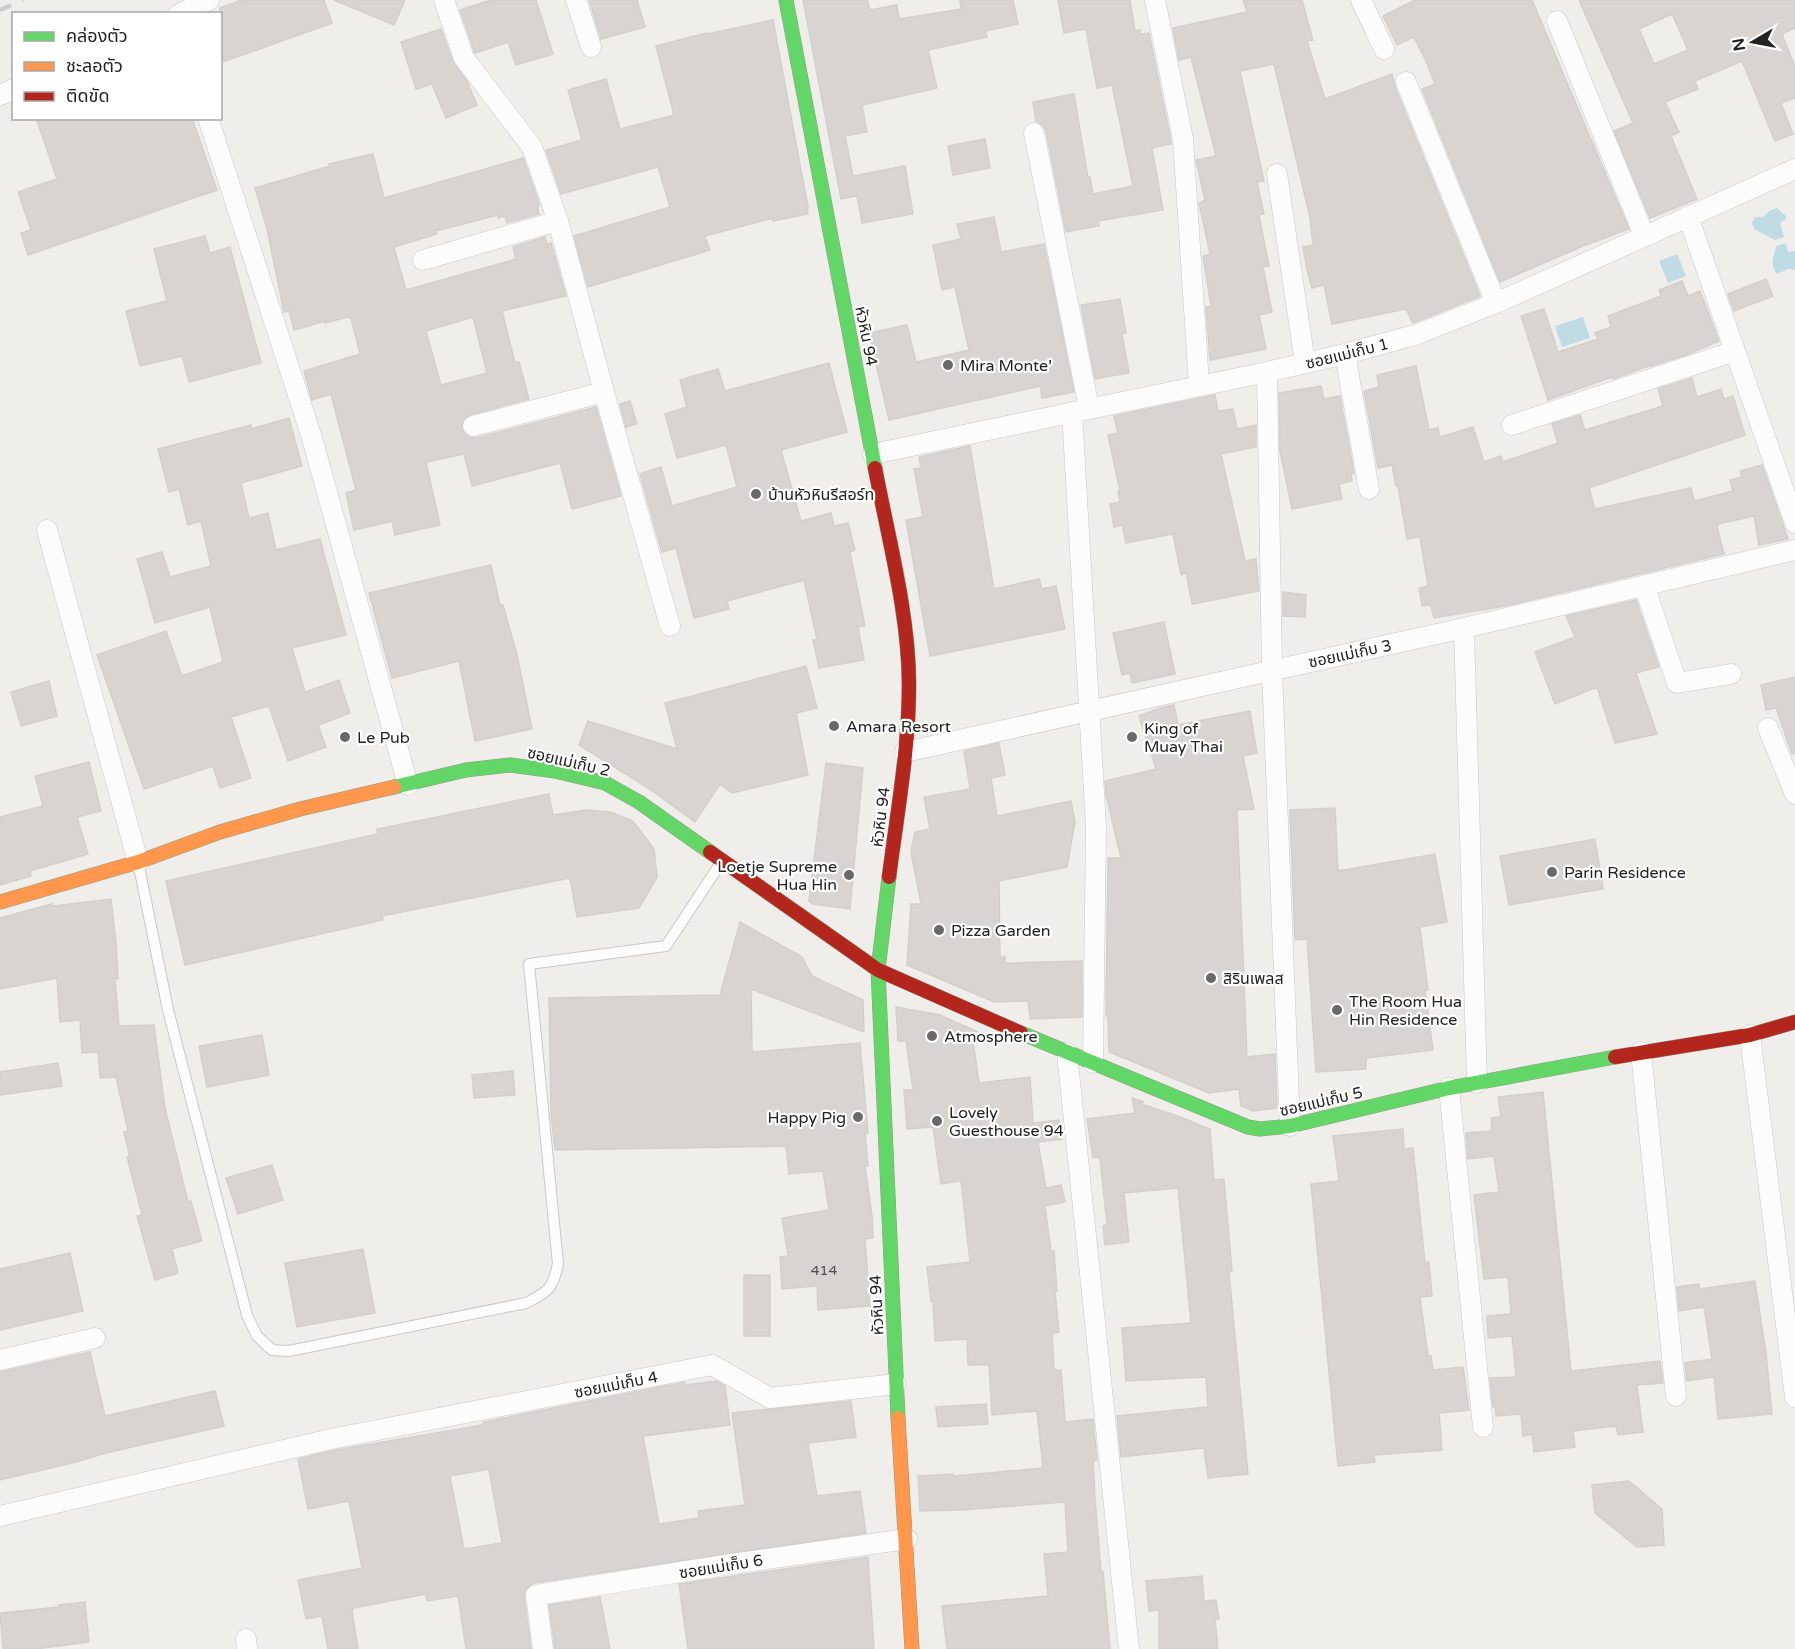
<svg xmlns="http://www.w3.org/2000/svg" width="1795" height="1649" font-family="'Varela Round','Noto Sans Thai',sans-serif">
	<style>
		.water { fill: #bfdbe3 }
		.building { fill: #d7d4d2; stroke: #d3d0cc; stroke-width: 1.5; fill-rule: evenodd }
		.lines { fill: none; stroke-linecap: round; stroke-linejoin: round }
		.lane-casing { stroke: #c9c8c7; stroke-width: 12 }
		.street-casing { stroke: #c9c8c7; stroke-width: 21 }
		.fast-casing { stroke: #999a82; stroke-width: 15 }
		.slow-casing { stroke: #999a82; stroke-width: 15 }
		.jam-casing { stroke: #999a82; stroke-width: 15 }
		.lane { stroke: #fdfcfc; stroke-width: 10 }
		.street { stroke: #fdfcfc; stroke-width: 20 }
		.fast { stroke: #63d668; stroke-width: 14 }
		.slow { stroke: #ff974d; stroke-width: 14 }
		.jam { stroke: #b3261e; stroke-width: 14 }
		.rail { stroke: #ccc; stroke-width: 4.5; stroke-dasharray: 12 12; stroke-linecap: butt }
		.poi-dot { fill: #6a6968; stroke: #fff; stroke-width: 2 }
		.labels { text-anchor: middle; stroke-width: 4.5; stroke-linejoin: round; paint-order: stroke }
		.number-label { font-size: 14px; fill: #4f4e4e }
		.street-label { font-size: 16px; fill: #222; stroke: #fff }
		.poi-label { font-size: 16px; fill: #222; stroke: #fff; text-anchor: start }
	</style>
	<rect width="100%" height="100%" fill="#f0eeeb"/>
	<!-- water -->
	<path class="water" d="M1777 208 1786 216V219L1780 223 1784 237 1775 240 1754 229 1752 223 1755 217H1762L1771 210Z
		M1786 243 1788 252 1795 251V270L1788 269 1777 274C1769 264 1774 257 1776 246Z
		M1677 254 1686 276 1668 283 1659 261Z
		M1583 317 1590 338 1562 347 1555 326Z"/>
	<!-- building -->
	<path class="building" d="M242 0H324L332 23 220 63V8Z
		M334 0H405L394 25Z
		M491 0H536L553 54 516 65 508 42 475 53 460 10Z
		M589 0H637L645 27 601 39Z
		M803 0H867L870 10 897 5 899 19 961 9 960 0H1013L1018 24 985 31 987 37 928 50 937 88 862 105 867 132 845 136 853 176 905 166 913 214 862 223 857 196 841 199Z
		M1058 0H1130L1135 31 1140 30 1141 34 1149 33 1171 141V144L1152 148 1163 210 1098 221 1099 226 1066 232 1046 131 1043 125 1036 121 1033 102 1074 94 1088 178 1090 177 1093 194 1133 186 1112 85 1097 88 1086 29 1064 33Z
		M1243 0H1302L1313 40 1307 41 1325 99 1392 74 1395 87 1480 296 1413 323 1406 309 1332 324 1324 285 1312 288 1307 270 1303 247 1313 245 1310 218 1274 64 1240 71 1264 181 1257 182 1264 214 1259 215 1269 266 1263 267 1272 312 1259 315 1266 349 1210 360 1206 307 1211 306 1203 256 1210 254 1199 203 1205 200 1196 160 1216 156 1191 57 1179 60 1173 28 1247 12Z
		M1415 0H1532L1629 229 1583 246 1500 282 1422 89 1435 84 1425 59 1414 37 1397 45 1383 16Z
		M1579 0H1795V28L1782 34 1795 67V98L1781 103 1793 134 1775 141 1742 61 1695 81 1698 89 1665 102 1679 132 1671 136 1697 199 1650 218 1614 131 1633 123ZM1672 14 1688 50 1654 64 1639 29Z
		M773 20 808 207H807L808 214 773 221V218L705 236 710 250 588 287 574 236 670 207 658 167 561 194 546 150 582 140 568 90 606 79 620 129 674 115 656 46 706 33 707 34Z
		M441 29 453 62 467 81 477 105 446 118 432 84 416 89 401 42Z
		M36 118H192L217 190 28 255 21 233 31 230 18 192 57 179Z
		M985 139 990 168 953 175 948 146Z
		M373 154 384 198 523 158 538 200 539 206H537L539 214 507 223 505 216 498 218V215L436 231 437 234 394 247 406 290 516 259 513 247 545 237 547 244 551 243 566 296 502 311 515 363 519 362 529 399 469 415 462 422V430L469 437 476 438 596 407 621 496 572 509 560 463 472 486 464 454 426 462 440 525 395 535 392 521 354 530 346 493 356 490 331 394 312 400 304 371 360 354 351 318 348 317 325 323V321L294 330 289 311 284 312 267 229 255 188 330 166 329 164ZM473 317 487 373 441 385 426 331Z
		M994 217 1001 252 1044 244 1074 392 1042 398 1040 386 889 420 869 333 907 325 916 362 969 350 955 287 942 290 933 245 961 239 957 224Z
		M205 236 210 253 230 247 261 363 189 382 182 356 140 366 126 311 167 301 154 249Z
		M1766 279 1773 296 1734 311 1728 294Z
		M1682 281 1688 296 1700 291 1719 341 1686 355 1651 366V365L1613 379 1612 377 1548 400 1521 316 1544 309 1558 352 1598 339 1595 333 1611 327 1608 316 1661 296 1659 290Z
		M1120 299 1126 333 1122 334 1129 373 1095 379 1081 305Z
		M829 363 847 432 781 450 801 521 831 513 834 526 848 523 855 550 850 552 865 626 858 627 864 660 819 668 813 640H817L804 580 727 601 729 609 694 618 676 548 662 552 640 474 661 467 672 506 737 487 726 445 677 458 665 414 687 407 680 380 718 369 725 391Z
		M1416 366 1429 430 1438 428 1440 437 1473 427 1484 462 1501 456 1503 462 1558 443 1552 424 1580 415 1585 430 1663 406 1658 389 1692 378 1697 397 1721 389 1724 399 1733 396 1745 435 1589 488 1595 509 1691 488 1694 501 1733 491 1730 480 1742 477 1740 471 1762 465 1788 539 1759 545 1754 516 1718 524 1717 527 1724 554 1505 606 1434 618 1431 605 1422 606 1419 588 1428 586 1420 537 1407 539 1398 486H1396L1392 465 1378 468 1364 391 1379 387 1377 375Z
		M1321 386 1324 399 1340 396 1354 473 1351 474 1352 481 1339 484 1342 499 1292 509 1280 451 1279 393Z
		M1215 395 1218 411 1233 409 1237 429 1256 425V447L1221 454 1245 561 1256 559 1259 591 1192 604 1186 573 1181 575 1173 534 1126 543 1122 525 1114 527 1110 504 1120 502 1118 491H1120L1108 435 1118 433 1114 416Z
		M630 401 637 424 626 427 620 404Z
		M289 418 302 466 241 483 249 518 268 513 276 550 320 539 346 635 292 648 305 692 339 680 350 713 318 725 326 747 288 761 269 706 231 717 251 778 220 788 213 766 144 789 97 655 166 631 182 676 223 662 210 607 155 623 137 559 162 552 170 577 211 566 201 521 188 525 179 489 169 492 158 449 251 425V429Z
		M970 446 994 589 1039 579 1042 589 1056 586 1065 629 930 656 906 520 923 517 914 469 921 468 919 457Z
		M491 565 500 605H503L517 655 532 729 475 741 459 661 392 678 369 593Z
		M1283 592 1306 595 1305 617 1283 616Z
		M1636 600 1659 667 1636 673 1657 734 1615 743 1597 687 1555 704 1535 652 1575 637 1566 616Z
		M1164 622 1175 674 1132 683 1130 673 1122 675 1113 633Z
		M806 666 817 708 796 713 808 775 732 793 720 784 695 822 648 788 579 745 588 721 677 749 665 703Z
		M1795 677V753L1792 754 1776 708 1766 710 1761 685Z
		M49 681 57 716 21 726 11 692Z
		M1174 705 1178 725 1250 711 1257 753 1243 756 1254 809 1237 810 1247 1057 1275 1054 1277 1108 1253 1111 1241 1106 1239 1089 1209 1093 1109 1052 1108 1016H1106L1108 858H1121L1106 795 1105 781 1156 769 1139 716 1160 708Z
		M999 743 1005 775 991 778 997 816 1071 801 1075 822 1067 867 999 881 1000 957H1005V963L1082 961V1017L1030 1019 1028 1001 994 1002 907 965 911 904H921L911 852 915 832 930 829 924 797 970 789 964 751Z
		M89 762 101 811 77 817 88 854 30 871 31 876 0 885V817L43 806 35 776Z
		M826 763 863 768 850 909 813 904 809 901Z
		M549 794 553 815 586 810 611 812 633 821 654 849 657 877 639 908 577 917 570 878 382 916 383 920 185 965 166 881 378 834 377 829Z
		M1335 808 1338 871 1435 854 1447 922 1420 927 1428 990H1425L1433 1050 1366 1058V1069L1316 1072 1307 939 1295 940 1290 810Z
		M1595 839 1603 889 1509 905 1500 856Z
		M111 899 116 942 118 979H115L119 1026 154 1025 165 1108 188 1202 191 1201 202 1241 172 1249 178 1273 155 1280 137 1216 142 1215 127 1157H130L124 1132 128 1131 116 1077 100 1078 98 1052 82 1053 80 1020 60 1022 57 978 0 989V918L52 904 53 906Z
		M740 922 802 957 812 976 863 1000 864 1032 751 989 752 1052 860 1043 868 1133H865L868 1166H865L872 1216 873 1238 865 1239 870 1306 818 1310 817 1286 782 1289 780 1257 788 1256 782 1218 829 1210 823 1171 789 1174 786 1146 555 1150 551 1113 549 998 720 995Z
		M896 1007 940 1015 980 1033V1041H973L979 1083 1030 1077 1033 1123 1059 1120 1062 1139 1038 1142 1046 1188 1061 1185 1065 1202 1045 1206 1051 1251H1054L1057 1291H1055L1059 1332 1052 1333 1054 1370H1061L1065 1422 1093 1419 1097 1460 1093 1461 1095 1498 1101 1572H1103L1110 1649H947L942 1606 1048 1596 1044 1554 1068 1552 1065 1502 962 1510 920 1511 918 1476 953 1474V1476L1043 1468 1037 1411 992 1415 989 1365H968L967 1339 935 1341 933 1300 931 1301 927 1267 970 1262 961 1181 941 1184 933 1127 907 1129 904 1090H913L906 1041H898Z
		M262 1035 269 1075 207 1087 199 1046Z
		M58 1063 62 1086 0 1095V1072Z
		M513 1071 515 1095 474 1098 472 1075Z
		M1543 1092 1571 1371 1660 1361 1663 1383 1637 1385 1643 1432 1618 1435 1616 1426 1573 1431 1575 1447 1534 1452 1532 1434 1523 1436 1521 1414 1496 1416 1495 1407H1493L1490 1378 1516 1377 1512 1336 1488 1338 1487 1316 1511 1314 1508 1277 1484 1279 1474 1195 1499 1192 1494 1156 1468 1159 1466 1133 1492 1131 1491 1118 1501 1117 1498 1097Z
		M1132 1098 1144 1102 1138 1103 1172 1114 1210 1129 1214 1180 1224 1179 1232 1271 1229 1272 1248 1474 1208 1478 1204 1448 1121 1457 1117 1416 1208 1407 1206 1377 1126 1381 1122 1328 1191 1323 1178 1188 1124 1193 1129 1242 1105 1245 1103 1226 1107 1225 1100 1157 1093 1158 1087 1119 1135 1113Z
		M1403 1129 1404 1149 1413 1148 1425 1263 1429 1262 1432 1296 1420 1297 1428 1356H1431L1433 1370 1463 1367 1469 1410 1439 1413 1442 1450 1374 1455 1375 1462 1338 1466 1311 1184 1339 1181 1333 1136Z
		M272 1165 283 1200 238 1214 226 1178Z
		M363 1249 375 1313 297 1327 285 1263Z
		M70 1253 83 1311 0 1330V1269Z
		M744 1275H770V1336H744Z
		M1755 1281 1766 1353 1772 1414 1718 1419 1714 1377 1687 1381 1685 1363 1712 1359 1704 1307 1679 1311 1677 1287 1699 1284 1700 1289Z
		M90 1352 105 1416 215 1391 224 1426 106 1453 76 1462 0 1480V1372Z
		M716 1381 725 1386 730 1425 643 1436 659 1524 699 1518 698 1511 745 1505 732 1413 851 1401 856 1437 808 1443 817 1496 860 1491 866 1533 534 1583 525 1590 524 1596 531 1649H466L458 1596 427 1601 426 1594 354 1608 352 1610 358 1649H328L322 1616 306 1619 298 1580 362 1568 349 1501 308 1509 298 1459 336 1450 483 1425V1422L685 1382 686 1385ZM489 1469 502 1543 464 1549 450 1476Z
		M986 1404 988 1424 938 1427 936 1407Z
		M1629 1481 1662 1509 1664 1545 1637 1547 1595 1513 1592 1485Z
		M868 1557 874 1649H688L679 1584Z
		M1202 1576 1204 1601 1216 1600 1219 1619H1215L1218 1649H1159V1610L1149 1611 1146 1581Z
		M600 1597 610 1649H555L549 1605Z
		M85 1602 89 1642 35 1649H3L0 1613 59 1607V1605Z"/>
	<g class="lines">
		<!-- lane casing -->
		<g class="lane-casing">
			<path id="lane" d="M138 862 168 1010 247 1315 257 1336 272 1350 289 1351 526 1303C548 1292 553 1289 558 1264L529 964 666 946 722 861"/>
		</g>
		<!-- street casing -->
		<g class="street-casing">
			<path id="street" d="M444 0 464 58 532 147 558 221 604 392 670 626
				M576 0 591 47
				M1155 0 1183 139 1199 385
				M1361 0 1384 49
				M179 14 209 0
				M1557 21 1644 235
				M1406 82 1496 303
				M0 95 14 89
				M208 118 312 438 408 785
				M1034 133 1089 408
				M1277 174 1305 363
				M1688 216 1795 523
				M423 260 558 221
				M1345 354 1369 489
				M1267 372 1272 670 1290 1126
				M1072 412 1096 827 1093 1063
				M1512 425 1735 351
				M473 426 604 392
				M873 454 1267 372 1345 354 1415 335 1496 303 1795 169
				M47 530 138 862
				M1644 585 1677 683 1731 674
				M1464 628 1477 1083
				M1768 728 1795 794
				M905 752 1464 628 1795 550
				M1750 1035 1795 1397
				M1641 1052 1676 1396
				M1067 1053 1129 1649
				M1449 1088 1483 1427
				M0 1360 95 1338
				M0 1516 331 1439 712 1365 770 1398 896 1384
				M246 1639 247 1649
				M543 1649 536 1595 725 1565 907 1539"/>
		</g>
		<!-- fast casing -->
		<g class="fast-casing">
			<path id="fast" d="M786 0 875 468
				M394 787 466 770 510 765 555 771 605 783 639 802 710 852
				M889 877 878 970 898 1418
				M1021 1033 1248 1127 1260 1129 1290 1126 1449 1088 1615 1057"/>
		</g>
		<!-- slow casing -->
		<g class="slow-casing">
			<path id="slow" d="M0 902 138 862 220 832 300 809 394 787
				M898 1418 912 1649"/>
		</g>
		<!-- jam casing -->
		<g class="jam-casing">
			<path id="jam" d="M875 468C888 537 909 614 909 685 909 749 897 814 889 877
				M710 852 878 970 1021 1033
				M1615 1057 1750 1035 1795 1022"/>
		</g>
		<!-- lane -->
		<use href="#lane" class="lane"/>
		<!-- street -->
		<use href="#street" class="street"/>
		<!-- fast -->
		<use href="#fast" class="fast"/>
		<!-- slow -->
		<use href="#slow" class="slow"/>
		<!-- jam -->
		<use href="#jam" class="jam"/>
		<!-- rail -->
		<path class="rail" d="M0 10 23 0"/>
	</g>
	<!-- markers -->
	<g class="poi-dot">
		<circle cx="948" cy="365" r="6"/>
		<circle cx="756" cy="494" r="6"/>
		<circle cx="834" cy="726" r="6"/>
		<circle cx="345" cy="737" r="6"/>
		<circle cx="1132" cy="737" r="6"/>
		<circle cx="1552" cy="872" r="6"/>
		<circle cx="849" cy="875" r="6"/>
		<circle cx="939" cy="930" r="6"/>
		<circle cx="1211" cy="978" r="6"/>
		<circle cx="1337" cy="1010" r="6"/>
		<circle cx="932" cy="1036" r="6"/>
		<circle cx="858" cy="1117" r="6"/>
		<circle cx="937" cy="1121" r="6"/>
	</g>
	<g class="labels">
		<!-- number labels -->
		<g class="number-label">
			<text x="824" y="1275">414</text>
		</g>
		<!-- street labels -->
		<g class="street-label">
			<text transform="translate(867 336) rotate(79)" y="6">หัวหิน 94</text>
			<text transform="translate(1347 353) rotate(-14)" y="6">ซอยแม่เก็บ 1</text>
			<text transform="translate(1350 653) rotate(-12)" y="6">ซอยแม่เก็บ 3</text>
			<text transform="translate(569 761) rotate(13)" y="6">ซอยแม่เก็บ 2</text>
			<text transform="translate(880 817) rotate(-83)" y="6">หัวหิน 94</text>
			<text transform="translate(1321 1101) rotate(-13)" y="6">ซอยแม่เก็บ 5</text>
			<text transform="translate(876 1305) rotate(-93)" y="6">หัวหิน 94</text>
			<text transform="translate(616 1384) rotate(-11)" y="6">ซอยแม่เก็บ 4</text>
			<text transform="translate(721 1566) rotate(-9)" y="6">ซอยแม่เก็บ 6</text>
		</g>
		<!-- poi labels -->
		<g class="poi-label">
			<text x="960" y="371">Mira Monte’</text>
			<text x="768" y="500">บ้านหัวหินรีสอร์ท</text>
			<text x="846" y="732">Amara Resort</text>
			<text x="1144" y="734">King of<tspan x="1144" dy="18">Muay Thai</tspan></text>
			<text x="357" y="743">Le Pub</text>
			<text x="837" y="872" text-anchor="end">Loetje Supreme<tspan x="837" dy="18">Hua Hin</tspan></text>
			<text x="1564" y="878">Parin Residence</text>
			<text x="951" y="936">Pizza Garden</text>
			<text x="1223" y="984">สิรินเพลส</text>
			<text x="1349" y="1007">The Room Hua<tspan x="1349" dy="18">Hin Residence</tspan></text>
			<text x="944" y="1042">Atmosphere</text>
			<text x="949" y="1118">Lovely<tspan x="949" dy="18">Guesthouse 94</tspan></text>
			<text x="846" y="1123" text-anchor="end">Happy Pig</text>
		</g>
	</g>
	<!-- legend -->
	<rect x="12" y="12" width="210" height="108" fill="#ffffff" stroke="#a7a7a7" stroke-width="1.5"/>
	<rect x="24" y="32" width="30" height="9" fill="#63d668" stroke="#a7a7a7" stroke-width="1.5"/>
	<text x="66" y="42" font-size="18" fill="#222222">คล่องตัว</text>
	<rect x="24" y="62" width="30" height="9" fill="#ff974d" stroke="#a7a7a7" stroke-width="1.5"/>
	<text x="66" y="72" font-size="18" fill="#222222">ชะลอตัว</text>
	<rect x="24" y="92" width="30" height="9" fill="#b3261e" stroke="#a7a7a7" stroke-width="1.5"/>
	<text x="66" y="102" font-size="18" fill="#222222">ติดขัด</text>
	<!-- north arrow -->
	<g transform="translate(1753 42) rotate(260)" stroke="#ffffff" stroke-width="4.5" paint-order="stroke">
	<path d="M0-4.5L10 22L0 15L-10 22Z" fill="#222222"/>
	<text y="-9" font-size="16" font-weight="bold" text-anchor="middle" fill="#222222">N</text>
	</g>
</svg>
